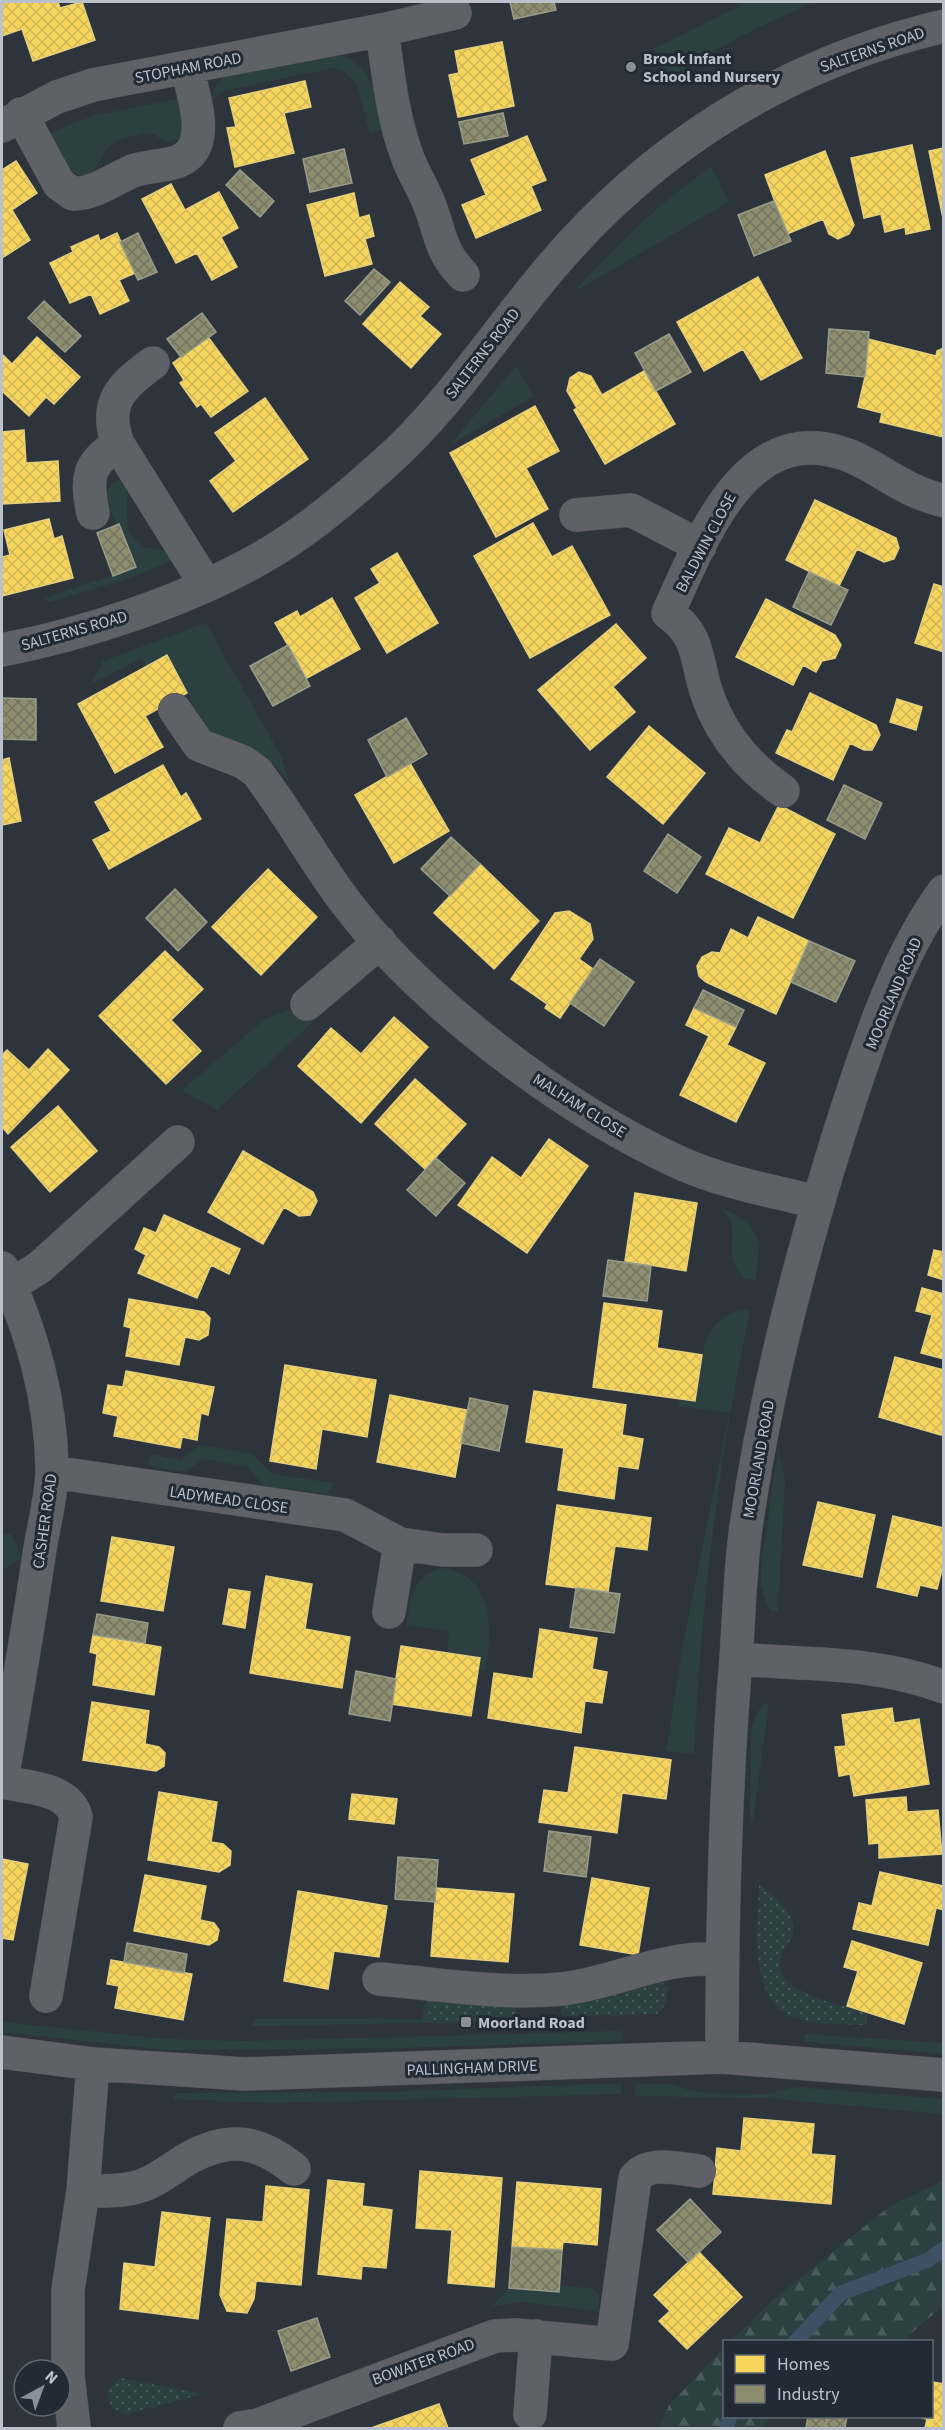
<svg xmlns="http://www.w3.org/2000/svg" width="945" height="2430" font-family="'Source Sans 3',sans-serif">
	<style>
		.grass { fill: #2c4041 }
		.forest { fill: url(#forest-firs) }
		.garden { fill: url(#garden-dots) }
		.homes { fill: url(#homes-cross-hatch); stroke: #e4cf7d; stroke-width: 1.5 }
		.industry { fill: url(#industry-cross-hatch); stroke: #9a9c8a; stroke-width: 1.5 }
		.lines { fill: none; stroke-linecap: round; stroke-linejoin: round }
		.stream { stroke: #3e5064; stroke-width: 15 }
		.minor-casing { stroke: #4c5055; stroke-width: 34 }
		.minor { stroke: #5e6268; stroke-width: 33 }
		.poi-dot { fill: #899098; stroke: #222b35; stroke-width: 2 }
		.labels { text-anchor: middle; stroke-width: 6; stroke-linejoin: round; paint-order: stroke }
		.street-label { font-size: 16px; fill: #bac1ca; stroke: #222b35 }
		.poi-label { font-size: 16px; font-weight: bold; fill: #bac1ca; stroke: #222b35; text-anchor: start }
	</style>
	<defs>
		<pattern id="forest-firs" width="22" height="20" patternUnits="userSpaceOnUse" patternTransform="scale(1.5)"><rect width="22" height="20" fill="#2c4041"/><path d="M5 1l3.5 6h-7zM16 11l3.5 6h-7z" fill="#485a5b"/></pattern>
		<pattern id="garden-dots" width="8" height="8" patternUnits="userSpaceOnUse" patternTransform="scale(1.5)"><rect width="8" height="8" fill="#2c4041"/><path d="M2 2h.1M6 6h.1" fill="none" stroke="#485a5b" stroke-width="1.8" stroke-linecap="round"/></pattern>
		<pattern id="homes-cross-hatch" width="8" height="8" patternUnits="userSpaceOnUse" patternTransform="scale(1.5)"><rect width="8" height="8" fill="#f6d55c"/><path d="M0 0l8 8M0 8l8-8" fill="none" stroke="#d0b656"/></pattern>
		<pattern id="industry-cross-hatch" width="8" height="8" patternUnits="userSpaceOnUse" patternTransform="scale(1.5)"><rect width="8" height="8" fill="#8c8c6e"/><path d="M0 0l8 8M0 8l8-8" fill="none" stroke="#73735f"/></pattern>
	</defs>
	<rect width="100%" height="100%" fill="#2e343b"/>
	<!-- grass -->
	<path class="grass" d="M748 2H814C763 24 715 48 669 79L654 49Z
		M337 54C374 64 375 97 384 129L370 134 357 85 344 71 334 68 223 91 211 101 215 86 225 76Z
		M181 98 186 130C176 144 167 145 154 134L144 133 116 141 107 149 91 175C65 179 59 154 48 134L93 116Z
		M712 166 729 202 575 291C617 243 660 203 712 166Z
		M516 366 534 396 450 445Z
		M117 480 122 481 127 487C129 507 120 538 146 547 152 549 158 548 165 550L170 557V561L130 578 49 602 45 598 136 567C129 549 105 508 108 491 109 485 113 484 117 480Z
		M206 623 281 756 290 784C270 756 244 743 212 733L206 728 167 656 146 666 142 658 90 685 103 661Z
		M290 1010 301 1011 314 1021 217 1110 182 1090 265 1019Z
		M721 1208C760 1224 763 1240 755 1280L745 1279C718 1250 746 1233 721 1208Z
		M742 1309 750 1311C719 1458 701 1604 694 1754L666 1751 683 1645 729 1413 678 1406 679 1399 695 1401C701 1363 699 1322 742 1309Z
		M200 1445 252 1454 272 1474 334 1483 328 1494 264 1486 248 1467 204 1459 185 1472 148 1465 151 1454 180 1460Z
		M778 1447 785 1481 778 1611H770L761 1587V1569Z
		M11 1534 22 1558 2 1570V1535Z
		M443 1568C495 1576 493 1631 485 1671L479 1670 480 1658 447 1653 449 1630 406 1626C411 1599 412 1575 443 1568Z
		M765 1703 769 1704 753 1820 750 1824 751 1730 756 1714Z
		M425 2004 433 2023 251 2026 256 2019H422Z
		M2 2022 166 2039 244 2041 621 2031 622 2041 399 2048 164 2050 2 2032Z
		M804 2034 943 2043V2054L806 2042Z
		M621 2083V2094L270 2103 173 2099 176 2093 385 2092Z
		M636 2084H674L691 2091 710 2093 767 2094 795 2087 943 2099V2114L765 2098 635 2096Z
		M559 2285 594 2289 599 2296 598 2311 521 2302 492 2306 509 2288 559 2292Z"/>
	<!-- forest -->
	<path class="forest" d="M943 2181V2306L902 2341H731L774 2299 890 2206Z
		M724 2348V2416L772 2417 760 2428H659L669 2405Z"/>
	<!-- garden -->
	<path class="garden" d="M759 1884C771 1894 789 1908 793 1923 797 1936 784 1946 781 1957 770 1993 843 2005 866 2012L867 2025C845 2024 820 2025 799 2019 745 2004 759 1926 759 1884Z
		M656 1977 668 1988 665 2005 657 2014 564 2016 561 2011 565 2001Z
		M428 1999 511 2001C516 2008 519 2011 514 2020L433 2023 425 2004Z
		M121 2378 203 2394 126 2414C112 2411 108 2404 107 2390Z"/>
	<!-- homes -->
	<path class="homes" d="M2 2H58L60 8 82 2 95 40 33 61 22 29 2 36Z
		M502 42 514 106 458 117 449 75 459 73 455 51Z
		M305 81 311 107 284 113 294 153 235 167 227 128 236 127 229 98Z
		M527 136 546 180 531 186 541 210 476 238 462 205 486 195 471 160Z
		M912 145 930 229 906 234 905 227 885 232 881 214 864 218 851 158Z
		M944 148V223L929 151Z
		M825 151 854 225 849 234 838 239 829 234 823 219 787 234 765 175Z
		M16 161 37 193 12 210 30 240 2 258V170Z
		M171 184 185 210 219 192 238 228 221 237 237 267 212 280 197 253 176 263 142 199Z
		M354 193 359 218 369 215 374 236 365 239 372 264 325 276 307 205Z
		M117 233 135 273 119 280 129 301 100 314 91 294 70 303 50 263 73 252 71 247 98 235 100 241Z
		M758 277 802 358 761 380 743 349 704 371 677 322Z
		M400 282 429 307 420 316 441 334 411 368 363 324Z
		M37 337 80 377 54 404 46 397 29 416 2 391V354L12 364Z
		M208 337 248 391 211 417 201 404 197 407 180 383 184 380 173 363Z
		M868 339 936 356 937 351 944 348V437L880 422 882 413 858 407 865 377Z
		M644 371 675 424 605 464 574 410 577 408 567 391 570 378 579 372 591 376 602 395Z
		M265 398 308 459 233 512 210 481 236 461 215 433Z
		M535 406 559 451 526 468 548 509 496 537 450 453Z
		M24 430 26 463 58 461 60 501 2 504V432Z
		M815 500 896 538 899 548 894 559 884 562 857 549 839 586 786 560Z
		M49 519 54 539 62 536 73 578 2 596V557L10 555 4 530Z
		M533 523 552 557 572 546 610 615 530 658 474 556Z
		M397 553 438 623 387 653 355 598 380 583 371 569Z
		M934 584 944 587V652L915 643Z
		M332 598 360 649 307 678 275 623 297 611 300 617Z
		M766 599 835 635 841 645 835 658 822 661 816 672 803 665 793 685 736 657Z
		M616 624 646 658 613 687 635 712 590 750 538 690Z
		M167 655 187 693 145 716 163 747 115 773 78 704Z
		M810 693 876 725 880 735 872 750H864L850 743 833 780 776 753 787 730 792 732Z
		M897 699 922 707 916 730 890 722Z
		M649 726 705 773 663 824 607 777Z
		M9 758 21 821 2 825V760Z
		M410 763 449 831 394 863 355 795Z
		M163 765 181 797 186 793 201 819 109 869 93 840 111 831 95 802Z
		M779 805 835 834 793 918 706 874 729 828 760 843Z
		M480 864 539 921 494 969 434 913Z
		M268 869 317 917 261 975 212 927Z
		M569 911 590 924 593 939 579 959 593 969 560 1018 545 1008 547 1004 511 979 555 913Z
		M758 917 809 941 776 1014 706 982 699 976 697 966 702 957 712 952 720 953 731 929 748 938Z
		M165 951 203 989 171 1020 201 1051 166 1084 99 1016Z
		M694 1008 736 1027 727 1045 765 1063 736 1122 680 1095 709 1036 686 1025Z
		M394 1017 428 1047 361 1123 298 1066 331 1028 361 1054Z
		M48 1049 69 1070 8 1134 2 1127V1055L7 1050 29 1070Z
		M415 1079 466 1124 425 1169 375 1124Z
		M58 1106 97 1151 50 1192 11 1147Z
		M549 1139 588 1166 527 1253 458 1205 492 1157 521 1178Z
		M243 1151 313 1192 317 1201 310 1215 299 1216 284 1207 263 1244 208 1212Z
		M635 1193 697 1203 686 1271 625 1261Z
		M164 1215 240 1249 229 1274 211 1265 197 1298 138 1273 146 1255 135 1249 144 1228 156 1233Z
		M934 1250 944 1252V1280L928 1275Z
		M922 1288 944 1294V1359L921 1353 932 1315 916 1311Z
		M129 1299 204 1312 210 1318 208 1335 199 1340 185 1337 179 1365 126 1356 131 1328 124 1326Z
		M604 1303 662 1311 657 1348 702 1355 695 1401 593 1387Z
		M895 1357 944 1370V1424L941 1435 879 1417Z
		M285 1365 376 1380 367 1437 322 1429 316 1469 270 1461Z
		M126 1371 214 1387 208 1415 201 1413 197 1440 182 1437 180 1448 114 1436 118 1416 103 1413 108 1385 123 1387Z
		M534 1391 626 1405 622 1435 643 1439 638 1469 618 1466 614 1499 558 1490 564 1448 526 1442Z
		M390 1395 467 1410 455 1477 377 1462Z
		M818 1502 875 1515 862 1577 803 1565Z
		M557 1505 651 1518 647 1550 615 1546 608 1592 546 1584Z
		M893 1516 944 1528V1562L937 1589 920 1585 917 1596 877 1587Z
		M112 1537 174 1547 163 1611 101 1601Z
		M266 1576 312 1584 305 1629 350 1637 342 1688 250 1673Z
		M229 1589 250 1592 245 1628 223 1624Z
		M540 1629 597 1638 592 1669 607 1672 602 1703 585 1701 581 1733 488 1718 494 1673 533 1679Z
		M93 1635 161 1647 154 1695 93 1685 97 1654 90 1652Z
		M401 1646 480 1658 471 1716 392 1704Z
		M92 1702 149 1711 145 1744 159 1747 165 1753 164 1766 156 1771 83 1760Z
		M892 1708 894 1723 919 1719 929 1784 854 1796 850 1774 839 1776 835 1747 846 1746 842 1715Z
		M575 1747 671 1760 666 1799 622 1793 617 1833 539 1822 544 1790 568 1793Z
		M159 1792 217 1802 211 1842 223 1844 231 1851 230 1865 219 1872 148 1860Z
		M352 1794 397 1799 394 1824 349 1819Z
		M906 1797 907 1812 938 1810 942 1854 879 1858V1843L869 1844 866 1800Z
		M2 1859 28 1864 13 1940 2 1938Z
		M880 1872 944 1886V1910L936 1908 928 1945 853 1929 859 1903 872 1906Z
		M145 1875 206 1886 200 1920 214 1923 219 1930 217 1940 209 1945 134 1931Z
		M592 1878 649 1888 638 1955 580 1945Z
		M436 1888 514 1894 508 1962 431 1956Z
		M298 1891 387 1906 379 1957 334 1951 328 1989 284 1981Z
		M852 1941 922 1963 904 2024 847 2006 858 1971 844 1967Z
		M111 1960 192 1974 183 2020 115 2008 119 1986 107 1984Z
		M744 2118 814 2124 811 2154 835 2156 831 2204 713 2194 717 2148 741 2151Z
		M420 2171 502 2178 494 2287 448 2283 452 2230 416 2228Z
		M328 2180 364 2184 362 2206 392 2210 386 2268 362 2266 361 2279 318 2274Z
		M517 2182 601 2189 597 2245 563 2242 562 2250 512 2247Z
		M266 2186 309 2190 301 2285 256 2281 254 2299 247 2313 227 2311 220 2295 227 2219 263 2222Z
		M162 2212 210 2218 198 2319 120 2309 124 2263 155 2267Z
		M699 2252 742 2297 687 2349 659 2321 670 2311 654 2295Z
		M932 2382 944 2384V2423L918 2417 932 2416Z
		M439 2404 448 2428H371Z
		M927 2419 944 2423V2428H925Z"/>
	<!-- industry -->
	<path class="industry" d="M510 2H554L556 10 514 19Z
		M503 113 508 136 464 144 459 122Z
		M344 149 352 183 310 192 303 159Z
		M240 170 274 201 260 217 226 185Z
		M774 201 791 241 754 256 738 215Z
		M138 233 157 272 138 280 120 242Z
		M374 269 390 282 360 315 345 301Z
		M44 301 81 336 65 352 28 318Z
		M202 313 216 332 181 357 167 339Z
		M829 329 869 332 865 377 826 373Z
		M669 334 691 372 656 391 635 353Z
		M119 524 136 567 113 576 97 533Z
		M809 572 848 590 831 625 793 607Z
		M288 645 310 686 273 706 250 666Z
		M2 698 36 699V740L2 739Z
		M406 718 427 754 387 777 368 740Z
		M844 785 882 803 865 839 827 820Z
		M668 834 701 857 677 893 644 871Z
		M451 837 480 864 450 896 421 869Z
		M175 889 207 922 178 951 146 918Z
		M809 941 855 961 836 1002 791 982Z
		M600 959 634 982 604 1026 570 1003Z
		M703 990 744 1010 736 1027 694 1008Z
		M436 1158 465 1183 436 1216 407 1190Z
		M608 1260 651 1266 647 1301 603 1296Z
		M470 1398 508 1406 499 1451 461 1443Z
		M576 1588 620 1594 614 1633 570 1627Z
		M97 1614 148 1623 145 1643 93 1635Z
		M356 1671 396 1679 390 1721 349 1714Z
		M549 1831 591 1837 586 1877 544 1871Z
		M398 1857 438 1860 435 1902 395 1899Z
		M127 1943 187 1954 184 1973 124 1962Z
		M690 2199 721 2232 688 2262 657 2230Z
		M512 2247 562 2250 559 2292 509 2288Z
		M317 2318 330 2357 291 2371 278 2331Z
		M808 2416H828L825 2428H806Z
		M828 2416H847L845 2428H825Z"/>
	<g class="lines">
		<!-- stream -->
		<path class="stream" d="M795 2342 841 2293 928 2260 944 2249
			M726 2428 730 2416"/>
		<!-- minor casing -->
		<g class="minor-casing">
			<path id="minor" d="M382 30C388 72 392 115 407 156 413 173 424 189 430 206 441 235 440 251 463 275
				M21 114 59 184 73 194C97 193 111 180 133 171 149 165 169 167 183 159 212 142 192 92 187 67
				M2 126 57 97 93 85 382 30 455 13
				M153 363C121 386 103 403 118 444L206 585
				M93 513C86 478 87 464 118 444
				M576 515 631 510 700 546
				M2 650C85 634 185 601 259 559 304 534 345 499 384 464 445 410 490 341 542 278 647 150 782 64 944 26
				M175 710 199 745 243 762 257 772C288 813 313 858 344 900 421 1002 561 1108 678 1162 722 1182 771 1191 818 1202
				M783 791C747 766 721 735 707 694 695 659 701 636 668 613 701 542 744 419 845 454 869 462 890 480 913 490 923 495 934 498 944 501
				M307 1004 380 942
				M2 1268C32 1330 51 1400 52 1469 52 1497 43 1527 39 1555 28 1630 15 1705 2 1779
				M10 1286 40 1267 178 1142
				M52 1472 345 1515 400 1544 443 1550H476
				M389 1612 400 1544
				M736 1659C805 1665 877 1661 944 1687
				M2 1782C26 1787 69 1788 76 1817L46 1996
				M379 1979C439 1984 502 1995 562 1989 616 1983 668 1953 722 1960
				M2 2052 93 2064 245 2074 722 2057 944 2075
				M722 2057C722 1924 725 1791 736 1659 739 1615 740 1570 746 1527 765 1393 799 1262 839 1134 865 1054 894 959 944 891
				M83 2191C103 2191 127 2192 146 2184 161 2178 175 2166 189 2158 230 2135 259 2141 294 2169
				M530 2414 536 2336
				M74 2428 68 2376V2290L83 2191 93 2064
				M240 2428 258 2425 495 2336 516 2335 612 2344 635 2178C649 2160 679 2169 699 2171"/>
		</g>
		<!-- minor -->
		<use href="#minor" class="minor"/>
	</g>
	<!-- markers -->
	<g class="poi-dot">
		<circle cx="631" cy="67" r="6"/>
		<rect x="460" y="2016" width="12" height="12" rx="3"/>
	</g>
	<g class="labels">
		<!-- street labels -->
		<g class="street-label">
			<text transform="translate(872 49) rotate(-19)" y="6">SALTERNS ROAD</text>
			<text transform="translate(188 67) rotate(-11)" y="6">STOPHAM ROAD</text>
			<text transform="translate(482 353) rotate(-52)" y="6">SALTERNS ROAD</text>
			<text transform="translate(705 542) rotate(-62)" y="6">BALDWIN CLOSE</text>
			<text transform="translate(74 630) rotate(-16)" y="6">SALTERNS ROAD</text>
			<text transform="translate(893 993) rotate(-67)" y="6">MOORLAND ROAD</text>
			<text transform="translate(580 1105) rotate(32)" y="6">MALHAM CLOSE</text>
			<text transform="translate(758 1459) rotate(-80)" y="6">MOORLAND ROAD</text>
			<text transform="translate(229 1499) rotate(8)" y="6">LADYMEAD CLOSE</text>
			<text transform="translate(44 1521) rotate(-82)" y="6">CASHER ROAD</text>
			<text transform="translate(472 2067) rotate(-2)" y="6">PALLINGHAM DRIVE</text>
			<text transform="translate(423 2361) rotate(-20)" y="6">BOWATER ROAD</text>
		</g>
		<!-- poi labels -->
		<g class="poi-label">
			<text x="643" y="64">Brook Infant<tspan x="643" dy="18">School and Nursery</tspan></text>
			<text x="478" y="2028">Moorland Road</text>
		</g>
	</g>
	<!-- border -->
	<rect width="945" height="2430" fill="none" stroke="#bac1ca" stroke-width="6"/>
	<!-- legend -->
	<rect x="723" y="2340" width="210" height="78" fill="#222b35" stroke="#5f6771" stroke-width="1.5"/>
	<rect x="735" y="2355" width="30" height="18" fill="#f6d55c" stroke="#5f6771" stroke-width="1.5"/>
	<text x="777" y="2370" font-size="18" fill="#bac1ca">Homes</text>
	<rect x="735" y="2385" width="30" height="18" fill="#8c8c6e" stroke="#5f6771" stroke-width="1.5"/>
	<text x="777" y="2400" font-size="18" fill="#bac1ca">Industry</text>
	<!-- north arrow -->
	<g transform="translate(42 2388) rotate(41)"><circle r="28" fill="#222b35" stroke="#5f6771" stroke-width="1.5"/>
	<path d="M0-4.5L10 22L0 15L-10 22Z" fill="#899098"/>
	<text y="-9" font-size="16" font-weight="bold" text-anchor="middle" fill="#bac1ca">N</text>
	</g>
</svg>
